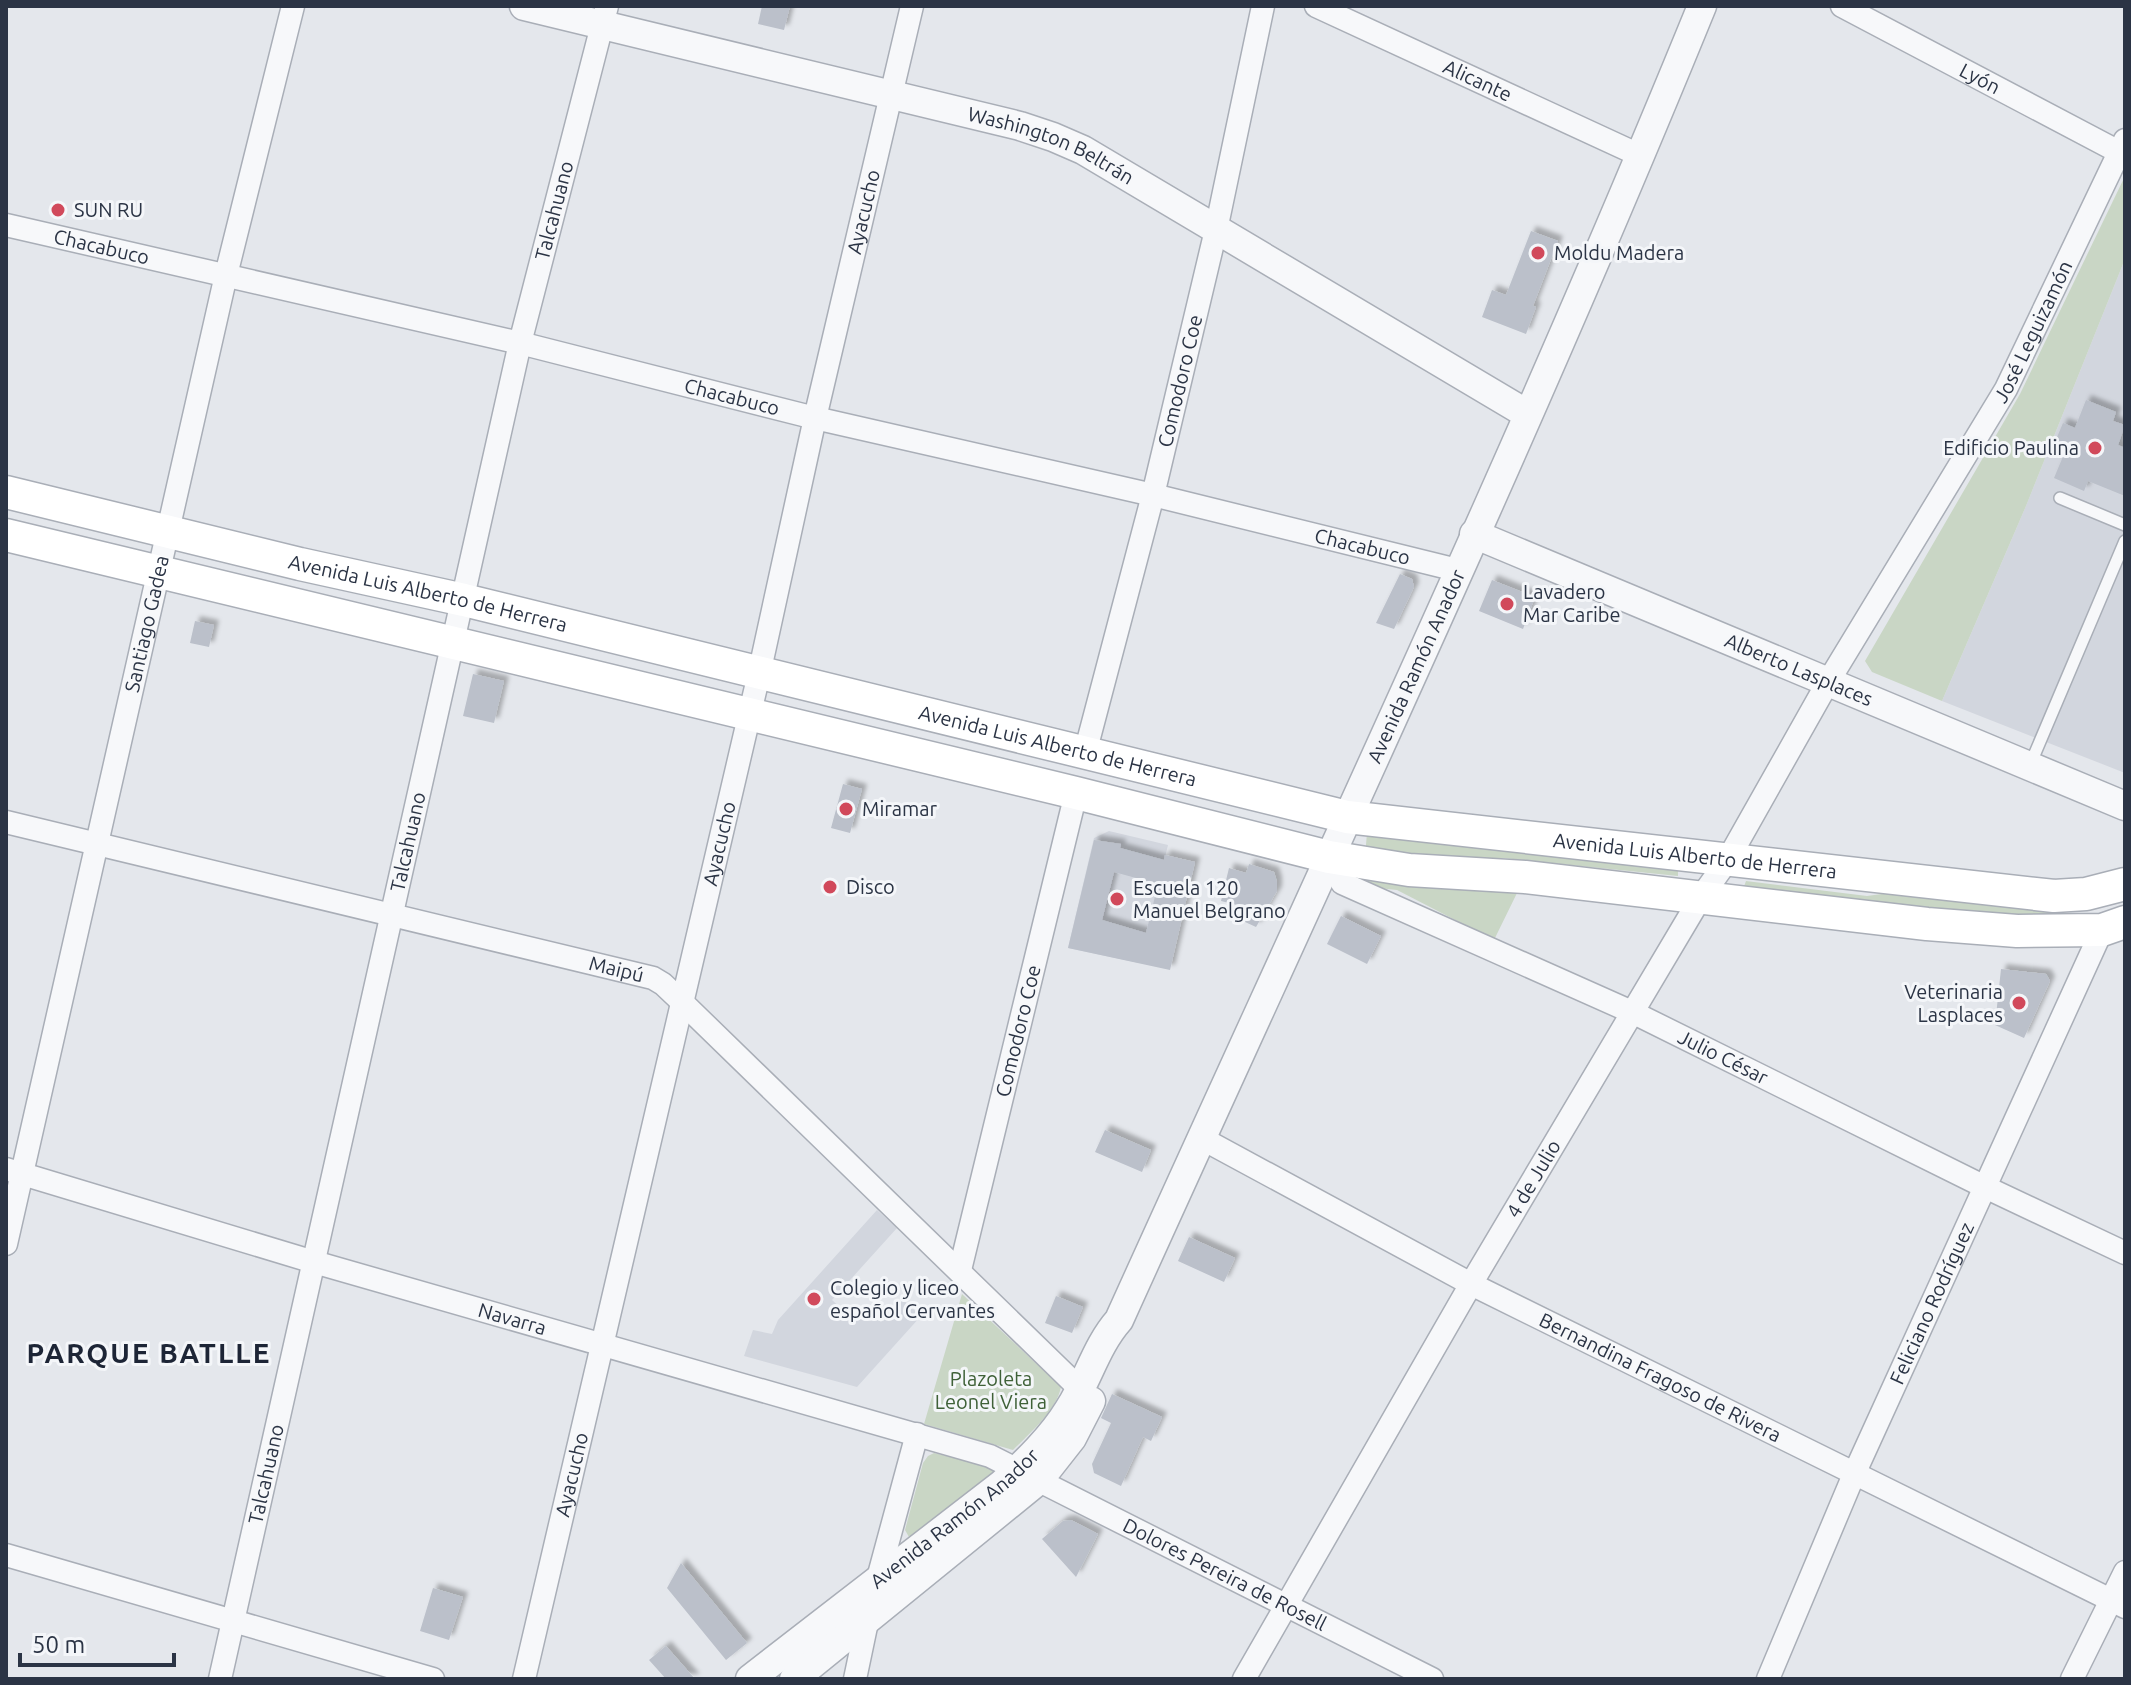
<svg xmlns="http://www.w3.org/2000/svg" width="2131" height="1685" font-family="Ubuntu,sans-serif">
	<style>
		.built { fill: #d2d6de }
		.green { fill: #c9d6c5 }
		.building { fill: #bbc0ca; fill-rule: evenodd; filter: url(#shadow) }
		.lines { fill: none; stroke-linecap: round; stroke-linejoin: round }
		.service-casing { stroke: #a9aeb7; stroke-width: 14 }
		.minor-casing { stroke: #a9aeb7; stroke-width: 25 }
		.tertiary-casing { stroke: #a9aeb7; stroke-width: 31 }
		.secondary-casing { stroke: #a9aeb7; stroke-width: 35 }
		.service { stroke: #f7f8fa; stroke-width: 11 }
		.minor { stroke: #f7f8fa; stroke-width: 22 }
		.tertiary { stroke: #f7f8fa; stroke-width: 28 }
		.secondary { stroke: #fff; stroke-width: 32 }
		.poi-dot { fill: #d1495b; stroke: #f4f6f9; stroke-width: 3 }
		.labels { text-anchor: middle; stroke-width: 6; stroke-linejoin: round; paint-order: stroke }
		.street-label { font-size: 20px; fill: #2b3445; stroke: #f4f6f9 }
		.poi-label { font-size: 20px; fill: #2b3445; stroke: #f4f6f9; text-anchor: start }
		.park-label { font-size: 20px; fill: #3f6138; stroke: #f4f6f9 }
		.district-label { font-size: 28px; font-weight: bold; letter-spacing: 2px; fill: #1d2536; stroke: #f4f6f9 }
	</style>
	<defs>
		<filter id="shadow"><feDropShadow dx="5" dy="-5" stdDeviation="2" flood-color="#0004"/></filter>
	</defs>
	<rect width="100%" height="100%" fill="#e4e7ec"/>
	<!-- built -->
	<path class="built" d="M2125 259V773L1942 701 2026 506Z
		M1109 831 1168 845 1139 963 1068 948 1094 838Z
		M877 1210 897 1228 832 1300 851 1317 862 1306 881 1322 902 1299 921 1316 857 1387 744 1356 753 1330 772 1334 778 1320Z"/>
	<!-- green -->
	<path class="green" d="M2125 176V259L2026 506 1942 701 1872 672 1865 661 2020 394Z
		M1367 833 1678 864V876L1503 858 1462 864 1365 856Z
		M1357 873 1518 891 1494 940 1397 890 1378 888 1357 879Z
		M1746 881 1867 896 1903 891 2064 907 2063 922 1742 892Z
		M962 1294 1061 1387C1056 1411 1030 1433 1013 1450L924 1424Z
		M934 1453 992 1467 996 1471 917 1535 909 1537 905 1530 923 1463 928 1456Z"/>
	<!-- building -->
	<path class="building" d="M762 6H790L784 30 758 24Z
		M1531 231 1558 241 1533 306 1536 307 1526 334 1482 317 1492 290 1506 295Z
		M2086 400 2116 412 2113 421 2125 425 2118 445 2125 448V496L2088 481 2084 491 2054 478 2067 447 2055 442 2063 423 2075 428Z
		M1400 574 1412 579 1414 587 1394 629 1376 623Z
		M1492 580 1535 597 1523 629 1479 611Z
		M195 621 214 625 209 647 190 643Z
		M473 674 504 681 494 723 463 716Z
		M843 784 862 789 850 833 831 828Z
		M1094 840 1121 844 1120 848 1164 860 1165 855 1195 862 1170 970 1068 948ZM1114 872 1158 884 1146 933 1102 920Z
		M1249 864 1274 872 1277 882V891L1256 927 1232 916 1237 905 1221 901 1229 868 1246 873Z
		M1341 916 1381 936 1367 964 1327 944Z
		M2001 969 2046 974 2050 981 2024 1038 1995 1025Z
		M1105 1130 1151 1150 1142 1172 1095 1152Z
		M1189 1237 1235 1258 1224 1282 1178 1261Z
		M1056 1296 1083 1307 1072 1333 1045 1323Z
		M1112 1394 1162 1417 1151 1441 1143 1437 1121 1486 1094 1473 1092 1464 1111 1423 1101 1418Z
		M1071 1520 1098 1534 1076 1577 1042 1539 1063 1521Z
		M681 1563 747 1643 726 1660 667 1588Z
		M433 1588 463 1597 449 1640 420 1631Z
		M666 1646 695 1679H666L649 1660Z"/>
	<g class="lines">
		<!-- service casing -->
		<g class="service-casing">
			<path id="service" d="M2060 498 2125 525
				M2030 765 2125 541"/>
		</g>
		<!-- minor casing -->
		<g class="minor-casing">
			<g id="minor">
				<path id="s1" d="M1316 6 1639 155"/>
				<path id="s2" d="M1842 6 2119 152"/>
				<path id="s3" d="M6 225 520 343 815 418 1153 495 1457 570"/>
				<path id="s4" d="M1085 753 1153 495 1216 230 1263 6"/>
				<path id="s5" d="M6 822 653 978 663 984 682 1002 1080 1389"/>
				<path id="s6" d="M1329 857 1342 883 1634 1013 1983 1186 2125 1253"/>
				<path id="s7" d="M1201 1138 1471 1284 2125 1607"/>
				<path id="s8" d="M6 1169 314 1262 990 1456 1432 1679"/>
				<path id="s9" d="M6 1244 226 275 293 6"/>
				<path id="s10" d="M960 1270 1076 793"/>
				<path d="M6 1555 433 1679"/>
				<path d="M877 1582 917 1434"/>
				<path id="s11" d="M220 1679 520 343 607 6"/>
				<path id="s12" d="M524 1679 759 674 815 418 912 6"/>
				<path d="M855 1679 868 1617"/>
				<path id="s13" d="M1244 1679 1471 1284 1701 897 1727 861 1828 682 2006 389 2125 140"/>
				<path id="s14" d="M1768 1679 1855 1472 2102 930"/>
				<path d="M2072 1679 2125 1572"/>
			</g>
		</g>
		<!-- tertiary casing -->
		<g class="tertiary-casing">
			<g id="tertiary">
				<path id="s15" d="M524 6 1020 126 1053 137 1083 150 1527 414"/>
				<path id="s16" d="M1474 534 2125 806"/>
				<path id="s17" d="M750 1679 1002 1484C1026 1462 1052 1437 1069 1409 1088 1380 1096 1346 1119 1320 1316 884 1521 450 1702 6"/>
				<path d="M794 1679 1039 1480 1072 1438 1091 1401"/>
			</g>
		</g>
		<!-- secondary casing -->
		<g class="secondary-casing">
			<g id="secondary">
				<path id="s18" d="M6 492 300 564 464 600 1347 817 2054 896 2086 894 2125 884"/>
				<path d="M6 535 1076 793 1329 857 1409 870 1525 877 1927 924 2017 931 2102 930 2125 922"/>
			</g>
		</g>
		<!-- service -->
		<use href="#service" class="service"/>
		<!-- minor -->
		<use href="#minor" class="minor"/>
		<!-- tertiary -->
		<use href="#tertiary" class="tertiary"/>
		<!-- secondary -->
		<use href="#secondary" class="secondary"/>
	</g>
	<!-- markers -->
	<g class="poi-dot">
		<circle cx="58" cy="210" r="8"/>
		<circle cx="1538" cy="253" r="8"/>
		<circle cx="2095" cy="448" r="8"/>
		<circle cx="1507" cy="604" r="8"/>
		<circle cx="846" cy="809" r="8"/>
		<circle cx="830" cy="887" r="8"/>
		<circle cx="1117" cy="899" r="8"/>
		<circle cx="2019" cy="1003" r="8"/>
		<circle cx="814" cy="1299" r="8"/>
	</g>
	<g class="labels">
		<!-- street labels -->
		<g class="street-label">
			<text dy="7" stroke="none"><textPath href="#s2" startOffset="156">Lyón</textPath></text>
			<text dy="7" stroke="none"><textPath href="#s1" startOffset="178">Alicante</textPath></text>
			<text dy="7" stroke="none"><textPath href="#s15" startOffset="546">Washington Beltrán</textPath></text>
			<text dy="7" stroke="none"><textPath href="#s11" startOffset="1506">Talcahuano</textPath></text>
			<text dy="7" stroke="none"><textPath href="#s12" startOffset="1506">Ayacucho</textPath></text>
			<text dy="7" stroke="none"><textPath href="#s3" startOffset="98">Chacabuco</textPath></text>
			<text dy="7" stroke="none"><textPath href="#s13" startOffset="1562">José Leguizamón</textPath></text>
			<text dy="7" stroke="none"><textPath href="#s4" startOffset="384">Comodoro Coe</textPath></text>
			<text dy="7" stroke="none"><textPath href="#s3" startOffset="746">Chacabuco</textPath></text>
			<text dy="7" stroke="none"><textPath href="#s3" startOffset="1394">Chacabuco</textPath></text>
			<text dy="7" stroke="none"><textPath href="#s18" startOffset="434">Avenida Luis Alberto de Herrera</textPath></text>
			<text dy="7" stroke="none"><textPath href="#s9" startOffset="636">Santiago Gadea</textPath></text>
			<text dy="7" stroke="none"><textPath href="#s17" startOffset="1240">Avenida Ramón Anador</textPath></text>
			<text dy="7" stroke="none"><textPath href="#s16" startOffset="352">Alberto Lasplaces</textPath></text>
			<text dy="7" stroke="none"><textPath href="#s18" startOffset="1082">Avenida Luis Alberto de Herrera</textPath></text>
			<text dy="7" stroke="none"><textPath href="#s11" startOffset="858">Talcahuano</textPath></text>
			<text dy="7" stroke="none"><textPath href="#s12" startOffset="858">Ayacucho</textPath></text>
			<text dy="7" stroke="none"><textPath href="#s18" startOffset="1730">Avenida Luis Alberto de Herrera</textPath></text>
			<text dy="7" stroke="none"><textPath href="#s5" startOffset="628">Maipú</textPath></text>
			<text dy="7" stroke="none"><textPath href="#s10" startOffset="246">Comodoro Coe</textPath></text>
			<text dy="7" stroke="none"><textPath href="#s6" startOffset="448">Julio César</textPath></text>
			<text dy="7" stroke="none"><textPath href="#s13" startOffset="578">4 de Julio</textPath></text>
			<text dy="7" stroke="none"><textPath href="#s14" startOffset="410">Feliciano Rodríguez</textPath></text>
			<text dy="7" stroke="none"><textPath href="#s8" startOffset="528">Navarra</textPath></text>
			<text dy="7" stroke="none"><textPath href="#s7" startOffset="518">Bernandina Fragoso de Rivera</textPath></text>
			<text dy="7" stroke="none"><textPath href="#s11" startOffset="210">Talcahuano</textPath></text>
			<text dy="7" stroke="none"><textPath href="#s12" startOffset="210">Ayacucho</textPath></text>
			<text dy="7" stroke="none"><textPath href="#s17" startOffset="260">Avenida Ramón Anador</textPath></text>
			<text dy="7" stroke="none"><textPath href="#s8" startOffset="1288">Dolores Pereira de Rosell</textPath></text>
		</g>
		<!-- poi labels -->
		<g class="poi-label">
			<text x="74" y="217">SUN RU</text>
			<text x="1554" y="260">Moldu Madera</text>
			<text x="2079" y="455" text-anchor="end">Edificio Paulina</text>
			<text x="1523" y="599">Lavadero<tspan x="1523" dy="23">Mar Caribe</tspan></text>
			<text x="862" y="816">Miramar</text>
			<text x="846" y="894">Disco</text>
			<text x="1133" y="895">Escuela 120<tspan x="1133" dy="23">Manuel Belgrano</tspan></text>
			<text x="2003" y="999" text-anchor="end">Veterinaria<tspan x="2003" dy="23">Lasplaces</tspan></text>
			<text x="830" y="1295">Colegio y liceo<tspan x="830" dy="23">español Cervantes</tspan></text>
		</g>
		<!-- park labels -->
		<g class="park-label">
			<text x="991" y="1386">Plazoleta<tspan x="991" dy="23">Leonel Viera</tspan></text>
		</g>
		<!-- district labels -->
		<g class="district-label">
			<text x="149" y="1363">PARQUE BATLLE</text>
		</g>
	</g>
	<!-- border -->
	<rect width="2131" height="1685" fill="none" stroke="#2b3445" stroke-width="16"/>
	<!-- scale -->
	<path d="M20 1653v12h154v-12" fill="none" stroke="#2b3445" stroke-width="4"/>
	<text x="32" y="1653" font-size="24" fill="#2b3445" stroke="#f4f6f9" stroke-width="6" paint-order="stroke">50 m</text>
</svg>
